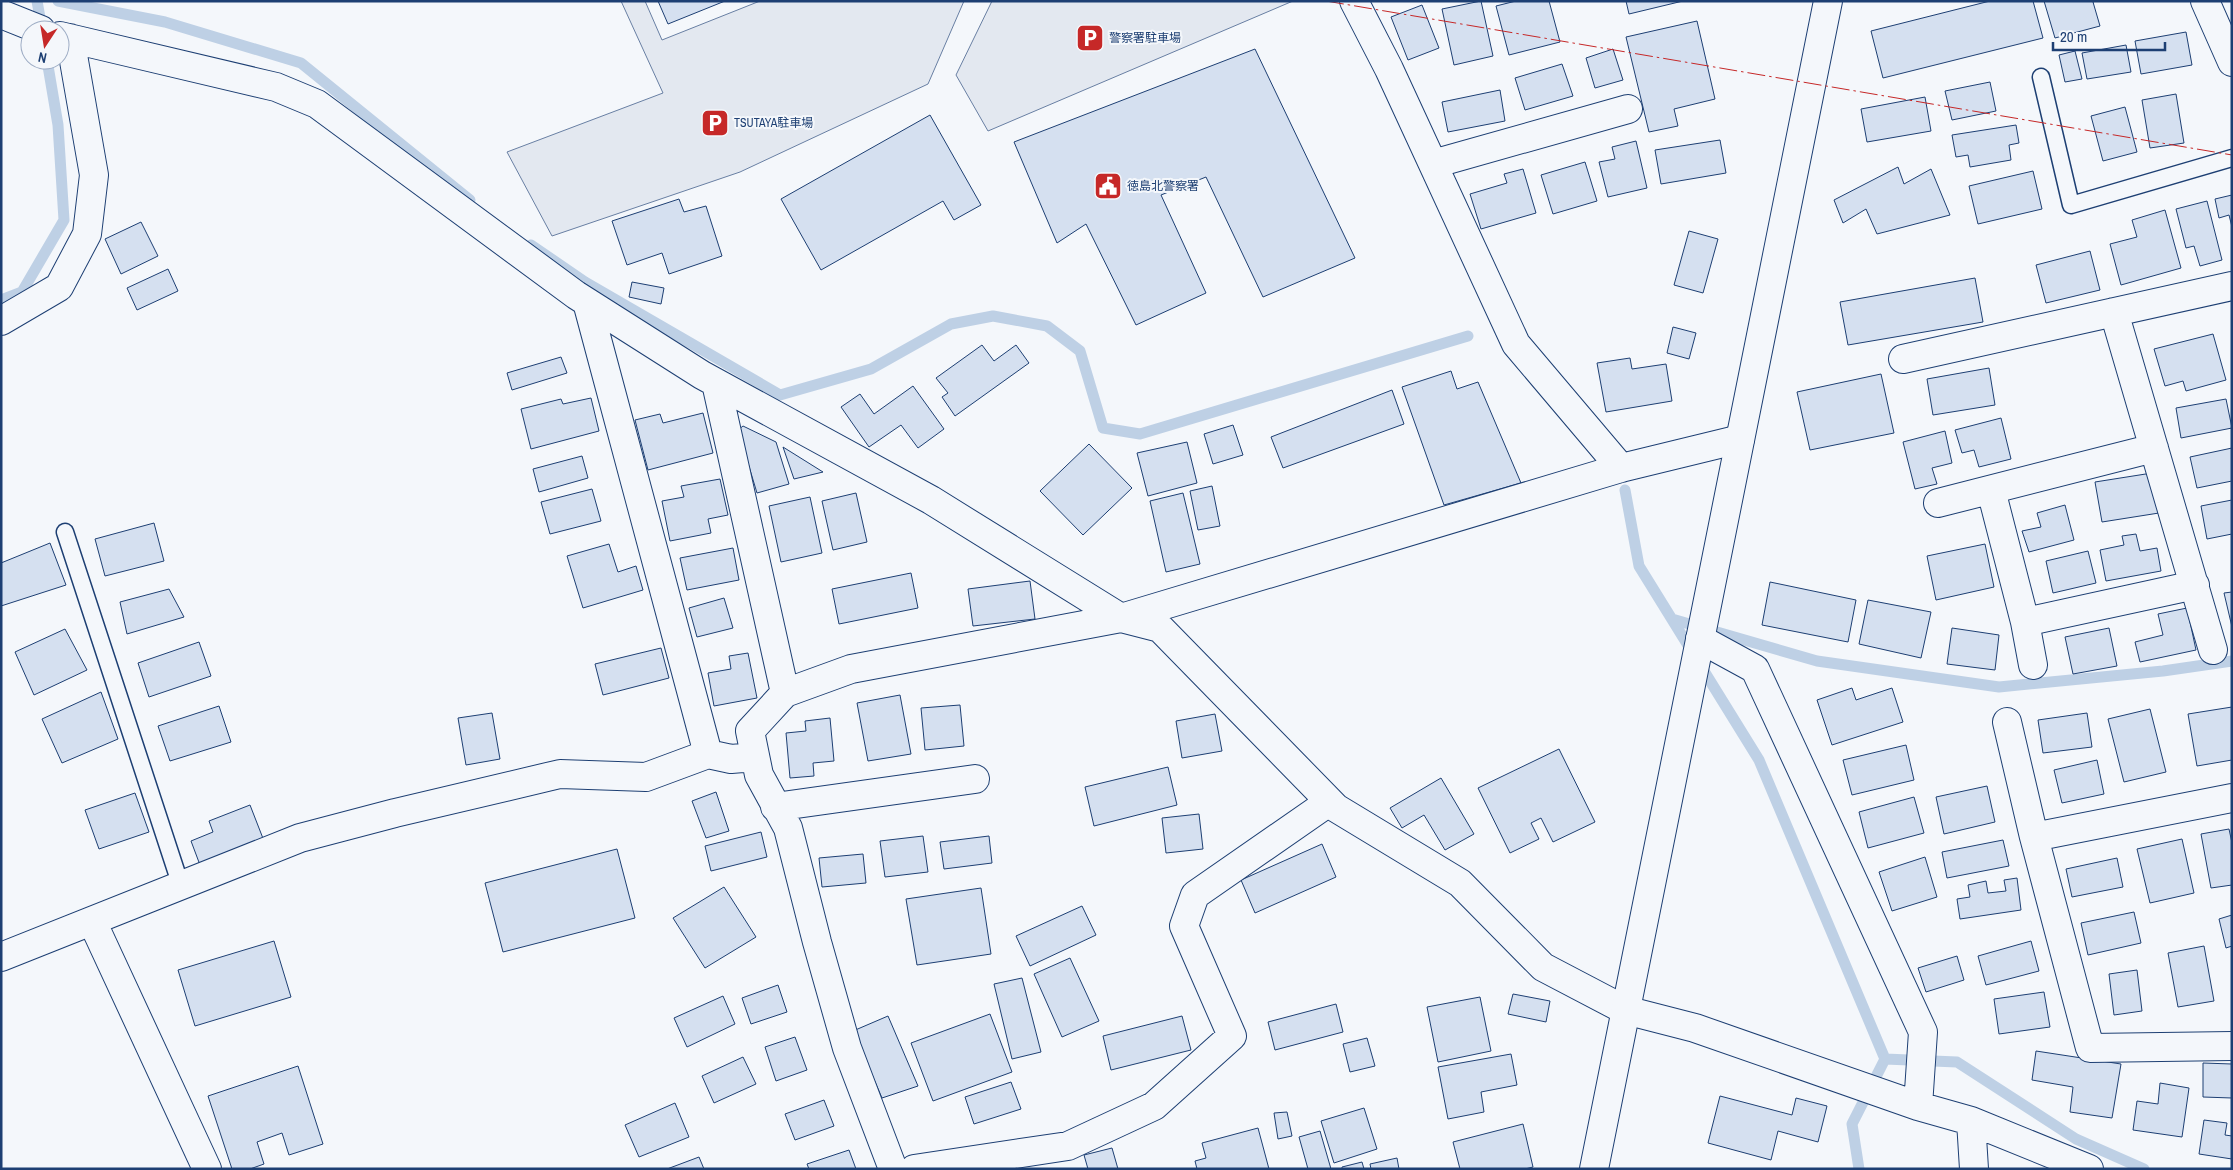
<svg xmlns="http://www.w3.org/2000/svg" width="2233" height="1170" font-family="'Archivo Narrow','Noto Sans JP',sans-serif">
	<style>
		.parking { fill: #e3e8f0; stroke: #687fa3 }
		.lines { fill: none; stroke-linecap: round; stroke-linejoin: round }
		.stream { stroke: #bed0e5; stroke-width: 11 }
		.building { fill: #d5e0f0; stroke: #1d3f73 }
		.lane-casing { stroke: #1d3f73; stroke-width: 19 }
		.street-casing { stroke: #1d3f73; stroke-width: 30 }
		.secondary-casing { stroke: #1d3f73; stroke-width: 30 }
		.lane { stroke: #f4f7fb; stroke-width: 16 }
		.street { stroke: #f4f7fb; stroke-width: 28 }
		.secondary { stroke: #f4f7fb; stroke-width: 28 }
		.power { stroke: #c62828; stroke-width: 1; stroke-dasharray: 18 4 2.5 4; stroke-linecap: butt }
		.labels { text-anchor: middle; stroke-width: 4; stroke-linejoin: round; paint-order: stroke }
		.poi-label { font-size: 12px; fill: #1d3f73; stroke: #f4f7fb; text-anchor: start }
	</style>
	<rect width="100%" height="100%" fill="#f4f7fb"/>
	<!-- parking -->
	<path class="parking" d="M621 1H645L662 40 760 1H964L928 84 740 172 552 236 507 152 663 93Z
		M992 1H1293L988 131 956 75Z"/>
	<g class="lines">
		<!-- stream -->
		<path class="stream" d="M37 1 42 29
			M58 1 165 22 301 63 470 200
			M531 245 585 282 780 395 871 369 951 324 993 316 1047 326 1080 351 1103 428 1140 434 1468 336
			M1 300 22 292 64 220 58 125 47 60
			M1625 490 1639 566 1759 760 1885 1059 1957 1062 2076 1139 2144 1169
			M1672 619 1817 661 1999 687 2163 671 2232 661
			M1859 1169 1852 1124 1885 1059"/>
	</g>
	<!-- building -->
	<path class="building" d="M658 1H725L668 24Z
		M1481 1 1493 56 1454 65 1442 9Z
		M1516 1H1549L1560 42 1509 55 1496 6Z
		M1626 1H1683L1629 14Z
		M1990 1H2033L2043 38 1883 78 1871 31Z
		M2044 1H2096L2093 2 2100 26 2055 38Z
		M1422 5 1439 48 1408 60 1391 17Z
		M1697 21 1715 99 1674 109 1678 126 1649 132 1626 37Z
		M2186 32 2192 65 2141 74 2135 41Z
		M2126 45 2131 72 2087 79 2082 53Z
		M1255 49 1355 258 1263 297 1206 177 1161 195 1206 293 1136 325 1086 224 1057 243 1014 142Z
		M1613 49 1623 80 1595 88 1586 58Z
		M2075 51 2082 79 2065 82 2059 55Z
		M1562 64 1573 96 1525 110 1515 78Z
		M1990 82 1996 111 1952 120 1945 91Z
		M1500 90 1505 121 1448 132 1442 102Z
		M2176 94 2184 143 2150 148 2142 100Z
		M1925 97 1931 131 1867 142 1861 109Z
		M2125 107 2137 152 2103 161 2091 116Z
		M930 115 981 205 954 220 943 201 821 270 781 199Z
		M2016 125 2019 143 2009 145 2011 160 1970 167 1968 155 1956 157 1952 135Z
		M1720 140 1726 173 1661 184 1655 150Z
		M1636 141 1647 188 1608 197 1599 162 1615 159 1612 147Z
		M1585 162 1597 201 1553 214 1541 175Z
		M1898 167 1904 184 1931 169 1950 215 1877 234 1866 209 1843 223 1834 200Z
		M1523 169 1536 213 1481 229 1470 194 1507 183 1504 174Z
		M2033 171 2042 209 1978 224 1969 186Z
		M2232 195V227L2229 215 2219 218 2215 199Z
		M679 199 684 212 706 206 722 256 669 274 662 253 627 265 612 221Z
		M2207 201 2222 260 2200 266 2194 246 2186 248 2176 209Z
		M2165 210 2181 268 2121 285 2110 244 2137 237 2132 220Z
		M141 222 158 256 121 274 105 239Z
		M1689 231 1718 239 1703 293 1674 285Z
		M2090 251 2100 290 2046 303 2036 265Z
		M168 269 178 291 137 310 127 288Z
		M1975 278 1983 322 1848 345 1840 302Z
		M632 282 664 288 661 304 629 297Z
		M1673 327 1696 333 1689 359 1667 353Z
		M2213 334 2226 380 2186 391 2183 381 2165 386 2154 349Z
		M982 345 994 361 1016 345 1029 363 955 416 942 397 948 393 936 378Z
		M561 357 567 373 512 390 507 373Z
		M1630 358 1632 369 1666 364 1672 401 1606 412 1597 363Z
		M1989 368 1995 405 1933 415 1927 379Z
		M1451 371 1457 389 1478 382 1521 483 1444 505 1402 387Z
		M1881 374 1894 433 1810 450 1797 392Z
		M913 386 944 429 918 448 901 425 869 447 841 407 860 394 874 414Z
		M1392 390 1404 424 1283 468 1271 437Z
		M591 398 599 431 531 449 521 409 561 399 563 404Z
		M2226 399 2232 428 2181 438 2176 408Z
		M703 413 713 453 648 470 635 420 660 414 663 423Z
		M2001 418 2011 459 1979 467 1974 450 1962 453 1955 430Z
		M1233 425 1243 455 1213 464 1204 434Z
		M743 426 776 442 789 484 757 493 738 430Z
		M1945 431 1952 463 1932 468 1937 484 1915 489 1903 442Z
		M1187 442 1197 483 1148 496 1137 453Z
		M1089 444 1132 488 1083 535 1040 491Z
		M783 447 823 472 794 479Z
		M2232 448V481L2197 488 2190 457Z
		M582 456 588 478 539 492 533 469Z
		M2152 473 2159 513 2102 522 2095 482Z
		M720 479 728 515 708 519 711 533 670 541 662 501 684 497 681 486Z
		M1212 486 1220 526 1198 530 1190 491Z
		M592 489 601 521 550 534 541 502Z
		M856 493 867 542 833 550 822 501Z
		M1183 493 1200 564 1166 572 1150 501Z
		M810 497 822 553 781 562 769 506Z
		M2232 500V534L2207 539 2201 506Z
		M2065 505 2074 540 2029 552 2022 531 2041 527 2037 513Z
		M154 523 164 561 105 576 95 539Z
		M2136 534 2140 551 2157 548 2161 571 2106 581 2100 550 2124 545 2122 536Z
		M50 543 66 585 1 606V563Z
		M609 544 618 572 636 566 643 590 583 608 567 556Z
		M1985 544 1994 587 1936 600 1927 556Z
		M733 548 739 580 687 590 680 558Z
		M2088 551 2096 583 2053 593 2046 561Z
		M911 573 918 608 839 624 832 589Z
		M1030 581 1035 619 973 626 968 589Z
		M1770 582 1856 600 1848 642 1762 625Z
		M169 589 184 617 127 634 120 602Z
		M2232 592V627L2224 593Z
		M724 598 733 628 697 637 689 608Z
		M1868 600 1931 612 1921 658 1859 644Z
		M2187 608 2196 650 2140 662 2135 642 2163 635 2158 614Z
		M1952 628 1999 635 1995 670 1947 664Z
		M2109 628 2117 666 2073 674 2065 637Z
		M65 629 87 670 34 695 15 652Z
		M199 642 211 676 149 697 138 663Z
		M661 648 669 678 603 695 595 664Z
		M748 653 757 698 714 706 708 673 731 669 729 656Z
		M1852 688 1856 700 1892 688 1903 722 1832 745 1817 700Z
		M101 692 118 739 62 763 42 719Z
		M900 695 911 754 868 761 857 703Z
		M960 705 964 746 925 750 921 708Z
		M219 706 231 742 170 761 158 726Z
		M2232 707V760L2197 766 2188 714Z
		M2150 709 2166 772 2124 782 2108 719Z
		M492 713 500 759 466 765 458 718Z
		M2087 713 2092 747 2043 753 2038 720Z
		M1215 714 1222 751 1182 758 1176 721Z
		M830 718 834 761 813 763 814 776 790 778 786 733 806 731 805 721Z
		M1906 745 1914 780 1852 795 1843 760Z
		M1559 749 1595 822 1553 842 1541 818 1531 823 1539 839 1510 853 1478 788Z
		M2097 760 2104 794 2062 803 2054 770Z
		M1168 767 1177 805 1094 826 1085 787Z
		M1441 778 1474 834 1445 850 1424 815 1402 828 1390 808Z
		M1987 786 1995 822 1944 834 1936 797Z
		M716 792 729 831 706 838 692 801Z
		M135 793 149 832 99 849 85 810Z
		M1914 797 1924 833 1868 848 1859 812Z
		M250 805 264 841 200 865 191 841 213 832 209 821Z
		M1199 814 1203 849 1166 853 1162 818Z
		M2229 829 2232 843V885L2211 888 2201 834Z
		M761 832 767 857 711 871 705 846Z
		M923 836 928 872 885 877 880 841Z
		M989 836 992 863 944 869 940 842Z
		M2182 839 2194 893 2150 903 2137 849Z
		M2003 840 2009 866 1947 878 1942 852Z
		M1322 844 1336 877 1255 913 1241 880Z
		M617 849 635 918 503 952 485 883Z
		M863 854 866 883 822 887 819 858Z
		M1925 857 1937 897 1892 911 1879 872Z
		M2117 858 2123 887 2072 897 2066 869Z
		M2017 878 2021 910 1960 919 1957 899 1970 897 1968 885 1986 881 1988 893 2006 891 2004 880Z
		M724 887 756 937 705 968 673 918Z
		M981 888 991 954 917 965 906 899Z
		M1082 906 1096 935 1030 966 1016 936Z
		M2134 912 2141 943 2088 955 2081 923Z
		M2232 915V946L2226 948 2219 919Z
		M274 941 291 997 195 1026 178 970Z
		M2031 941 2039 971 1986 985 1978 956Z
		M2204 946 2214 1001 2178 1007 2168 953Z
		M1957 956 1964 980 1926 992 1918 968Z
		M1070 958 1099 1021 1062 1037 1034 974Z
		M2137 970 2142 1011 2114 1015 2109 974Z
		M1022 978 1041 1052 1012 1059 994 984Z
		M778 985 787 1012 751 1024 742 998Z
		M2044 992 2050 1027 1999 1034 1994 999Z
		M1513 994 1550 1001 1546 1022 1508 1014Z
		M723 996 735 1024 687 1047 674 1018Z
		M1480 997 1491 1051 1438 1062 1427 1007Z
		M1336 1004 1343 1032 1275 1050 1268 1022Z
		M990 1014 1012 1072 933 1101 911 1043Z
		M888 1016 918 1086 882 1098 853 1031Z
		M1182 1016 1191 1050 1111 1070 1103 1036Z
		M795 1037 807 1070 776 1081 765 1047Z
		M1367 1038 1375 1066 1350 1072 1343 1044Z
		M2036 1051 2121 1064 2112 1118 2070 1112 2073 1087 2032 1080Z
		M1511 1054 1517 1085 1481 1092 1484 1112 1448 1119 1438 1067Z
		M743 1057 756 1084 714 1103 702 1076Z
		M2203 1063 2232 1064V1098L2203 1097Z
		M298 1066 323 1144 289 1155 282 1133 257 1142 264 1164 250 1169H232L208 1096Z
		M1011 1082 1021 1109 974 1124 965 1097Z
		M2160 1083 2189 1088 2182 1137 2133 1130 2137 1101 2158 1104Z
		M1720 1096 1792 1115 1796 1098 1827 1106 1818 1142 1778 1131 1771 1160 1708 1143Z
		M824 1100 834 1126 795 1140 785 1114Z
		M675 1103 689 1137 639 1157 625 1125Z
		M1364 1108 1377 1149 1334 1163 1321 1121Z
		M1287 1112 1292 1136 1278 1139 1274 1113Z
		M2204 1120 2227 1123 2225 1135 2232 1136V1159L2199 1154Z
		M1523 1124 1533 1167 1525 1169H1460L1453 1142Z
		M1258 1128 1269 1169H1197L1195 1161 1206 1158 1202 1143Z
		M1320 1131 1331 1169H1308L1299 1137Z
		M1112 1148 1118 1169H1088L1084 1155Z
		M849 1150 856 1169H809L807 1164Z
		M699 1157 704 1169H667Z
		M1397 1158 1399 1169H1371L1370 1164Z
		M1362 1162 1364 1169H1342V1167Z"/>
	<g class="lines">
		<!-- lane casing -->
		<g class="lane-casing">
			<path id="lane" d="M2041 77 2071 205 2232 158
				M65 532 181 886"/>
		</g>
		<!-- street casing -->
		<g class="street-casing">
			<path id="street" d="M1354 1 1389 69 1516 344 1621 468
				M2205 1 2232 62
				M1 14 41 30
				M60 36 276 87 317 104 576 295 702 375 931 500 1121 618 1160 628 1336 808 1460 883 1543 967 1625 1010 1695 1028 1918 1106 1971 1121 2089 1169
				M1433 164 1628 109
				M587 302 708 754
				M2114 312 2213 650
				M1 321 59 287 87 234 94 175 70 38
				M1903 359 2232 286
				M716 383 785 693
				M1991 490 2025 622 2195 585
				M1938 503 2154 448
				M2025 622 2033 665
				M1700 639 1755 669 1923 1032 1918 1106
				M2007 722 2034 837
				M2232 798 2034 837 2090 1048 2232 1046
				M775 807 975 779
				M92 921 207 1169
				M1 957 300 838 395 813 560 774 646 777 708 754 731 759 755 757
				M1971 1121 1974 1169
				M893 1169 847 1048 817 942 788 828 759 775 750 731 785 693 851 669 1121 618 1621 468 1740 439
				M914 1169 1068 1146 1154 1106 1232 1036 1184 926 1195 895 1329 802"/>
		</g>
		<!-- secondary casing -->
		<g class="secondary-casing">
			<path id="secondary" d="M1594 1169 1828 1"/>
		</g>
		<!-- lane -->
		<use href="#lane" class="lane"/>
		<!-- street -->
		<use href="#street" class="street"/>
		<!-- secondary -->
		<use href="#secondary" class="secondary"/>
		<!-- power -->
		<path class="power" d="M1326 1 2232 155"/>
	</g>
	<!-- icons -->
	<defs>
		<g id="parking-square" transform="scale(1.4375)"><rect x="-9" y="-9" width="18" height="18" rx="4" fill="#c62828" stroke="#f4f7fb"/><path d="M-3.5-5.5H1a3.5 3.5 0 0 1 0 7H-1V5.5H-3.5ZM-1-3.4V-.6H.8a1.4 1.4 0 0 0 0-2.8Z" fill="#fff"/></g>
		<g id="civic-square" transform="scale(1.4375)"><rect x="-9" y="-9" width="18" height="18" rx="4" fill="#c62828" stroke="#f4f7fb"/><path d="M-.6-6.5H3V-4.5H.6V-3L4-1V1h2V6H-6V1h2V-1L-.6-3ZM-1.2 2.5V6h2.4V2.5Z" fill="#fff"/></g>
	</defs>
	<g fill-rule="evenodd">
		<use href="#parking-square" x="1090" y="38"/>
		<use href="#parking-square" x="715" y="123"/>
		<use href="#civic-square" x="1108" y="186"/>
	</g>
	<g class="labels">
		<!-- poi labels -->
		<g class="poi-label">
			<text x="1109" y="42">警察署駐車場</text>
			<text x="734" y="127">TSUTAYA駐車場</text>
			<text x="1127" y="190">徳島北警察署</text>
		</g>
	</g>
	<!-- border -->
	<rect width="2233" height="1170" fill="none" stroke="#1d3f73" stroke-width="5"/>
	<!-- north arrow -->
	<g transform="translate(45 45) rotate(192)"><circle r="24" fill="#f4f7fb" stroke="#9eadc5"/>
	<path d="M0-4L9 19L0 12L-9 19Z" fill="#c62828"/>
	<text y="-8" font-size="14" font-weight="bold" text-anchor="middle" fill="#1d3f73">N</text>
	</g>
	<!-- scale -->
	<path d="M2053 42v8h112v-8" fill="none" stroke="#1d3f73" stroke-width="2.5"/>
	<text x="2060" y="42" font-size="15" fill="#1d3f73" stroke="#f4f7fb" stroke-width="4" paint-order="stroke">20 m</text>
</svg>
